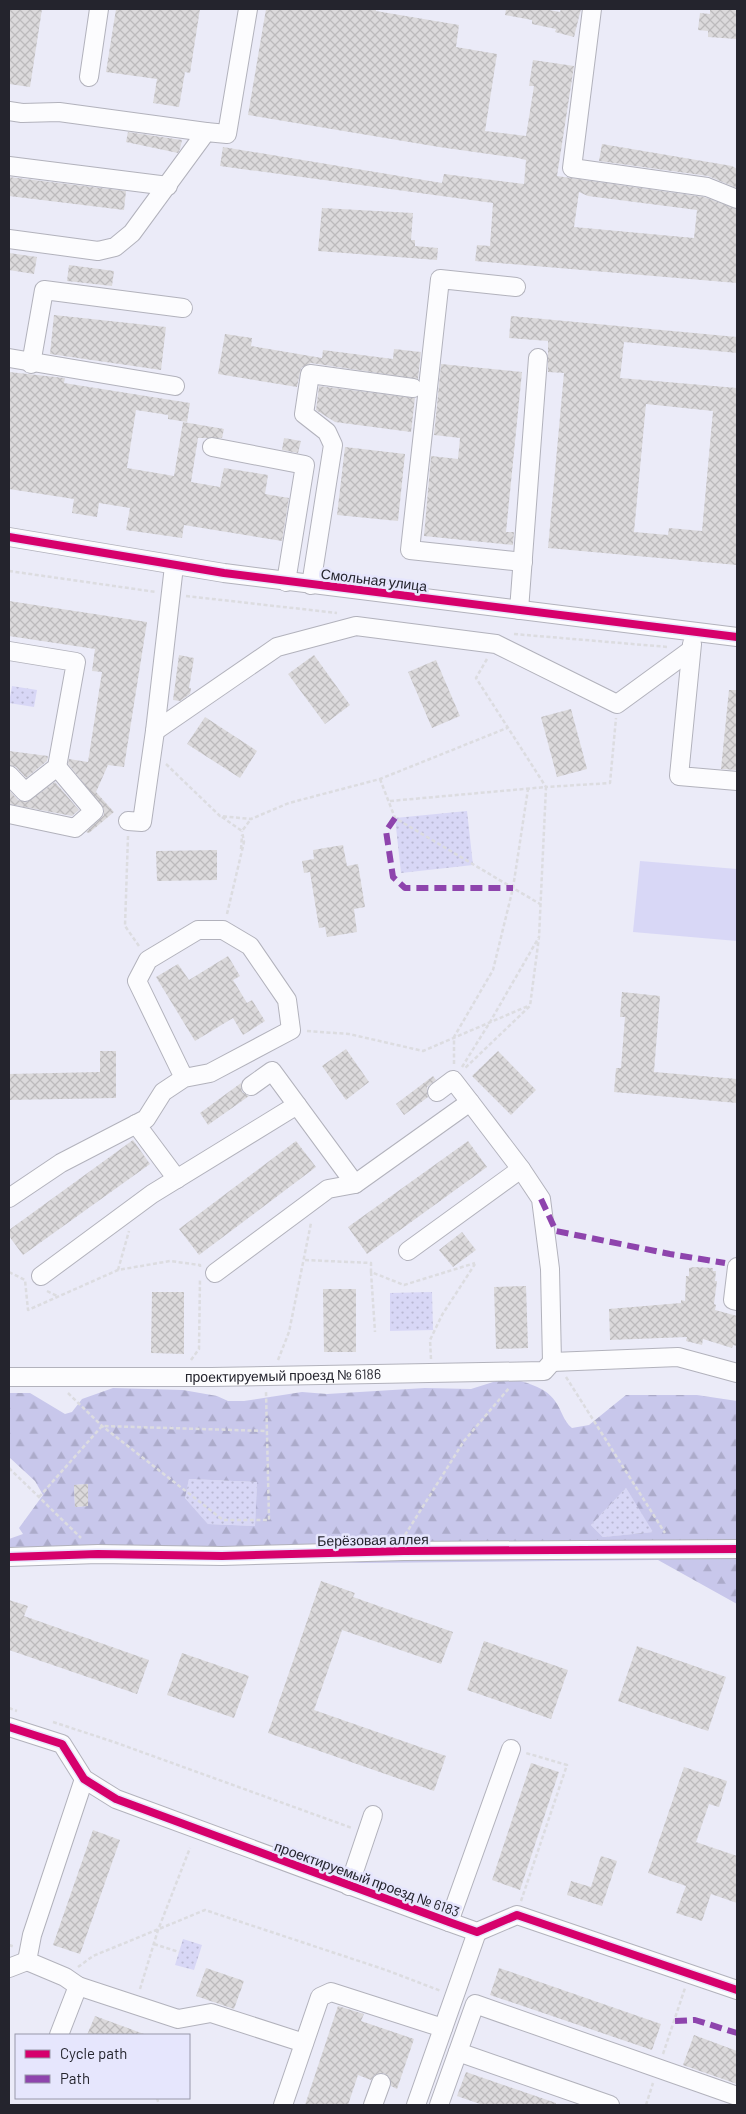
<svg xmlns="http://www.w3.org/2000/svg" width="746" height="2114" font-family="Barlow,sans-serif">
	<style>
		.green { fill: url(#green-dots) }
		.forest { fill: url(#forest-firs); fill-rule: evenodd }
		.pitch { fill: #d8d7f6 }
		.building { fill: url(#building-cross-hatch); fill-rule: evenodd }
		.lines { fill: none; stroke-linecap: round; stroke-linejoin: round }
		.minor-casing { stroke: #b2b2bc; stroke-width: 20 }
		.path { stroke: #dcdce0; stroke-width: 2.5; stroke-dasharray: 4 2.5; stroke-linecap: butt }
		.minor { stroke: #fcfcfe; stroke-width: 18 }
		.quiet { stroke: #8e44ad; stroke-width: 6; stroke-dasharray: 12 6; stroke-linecap: butt }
		.cycleway-casing { stroke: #e6e6fd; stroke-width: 11 }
		.cycleway { stroke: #d6006c; stroke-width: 8 }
		.labels { text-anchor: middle; stroke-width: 5; stroke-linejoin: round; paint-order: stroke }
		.street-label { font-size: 14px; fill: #24242d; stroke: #e6e6fd }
	</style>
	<defs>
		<pattern id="green-dots" width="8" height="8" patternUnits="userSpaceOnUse" patternTransform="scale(1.25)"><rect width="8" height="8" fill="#d8d7f6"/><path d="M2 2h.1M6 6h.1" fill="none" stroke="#b9b8d3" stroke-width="1.8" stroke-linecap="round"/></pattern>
		<pattern id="forest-firs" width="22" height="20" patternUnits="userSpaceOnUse" patternTransform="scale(1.25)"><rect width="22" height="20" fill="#c8c7eb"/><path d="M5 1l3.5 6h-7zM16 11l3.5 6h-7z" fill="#acabca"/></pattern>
		<pattern id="building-cross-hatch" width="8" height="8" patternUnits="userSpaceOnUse" patternTransform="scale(1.25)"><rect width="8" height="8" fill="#dbd9db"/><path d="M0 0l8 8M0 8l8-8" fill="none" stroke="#bcbabc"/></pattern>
	</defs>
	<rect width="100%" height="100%" fill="#ebebf8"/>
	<!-- green -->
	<path class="green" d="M12 686 37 690 34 707 9 703Z
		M467 811 473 865 401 873 395 818Z
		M432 1292 433 1330 390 1331V1293Z
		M189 1479 257 1482 255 1526 208 1524 185 1498Z
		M626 1488 654 1532 603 1537 591 1525Z
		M183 1939 202 1945 194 1970 175 1965Z"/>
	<!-- forest -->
	<path class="forest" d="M509 1377C525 1383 545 1386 555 1401 562 1410 563 1421 572 1428L589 1425 626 1395H697L737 1401V1604L658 1560 361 1563 9 1551V1539L23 1534 19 1528 43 1495 35 1481 9 1457V1393H30L65 1414 72 1412 82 1399 113 1388 183 1390 217 1396 228 1401H244L302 1392 327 1394 425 1388 471 1389ZM189 1479 257 1482 255 1526 208 1524 185 1498ZM88 1484V1506L75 1507 74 1485ZM626 1488 653 1532 603 1537 591 1525Z"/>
	<!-- pitch -->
	<path class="pitch" d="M640 861 737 869V941L633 932Z"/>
	<!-- building -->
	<path class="building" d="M9 9H42L30 87 9 84Z
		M116 9H200L190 73 185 72 179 107 153 103 157 79 106 72Z
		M266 9H376V11L459 25 456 47 497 54 485 131 526 136 534 86H529L533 60 574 66 557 176 704 197 737 209V283L475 261 477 245 490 246 493 203 220 166 223 147 442 183 444 174 524 184 526 160 518 158 439 147 248 115ZM579 192 588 196 697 210 694 238 574 227Z
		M506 9H544L560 12 561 9H581L574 37 555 32 556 29 532 24V20L505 15Z
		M710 9H737V39L708 37V31L698 30 700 13 710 14Z
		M128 132 182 140 180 149 178 153 126 142Z
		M602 144 732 166 737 169V188L708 176 599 161Z
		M9 177 126 191 124 210 9 196Z
		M322 208 413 213 411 240H415V246L438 248 437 260 318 251Z
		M9 253 37 257 34 274 9 270Z
		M69 265 114 271 112 286 67 281Z
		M54 315 166 327 161 370 50 354Z
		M511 316 737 337V353L624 342 620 378 737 388V565L548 548 564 373 548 372V341L509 338ZM646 404 713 411 702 531 669 528 668 535 634 532Z
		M225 334 252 338 251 346 322 358 323 350 393 359 394 349 421 352 418 379 311 363 301 368 297 387 218 374Z
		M441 364 522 372 506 532H514L513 545 424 536 431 456 458 459 460 438 434 435Z
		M9 372 65 378 64 383 190 403 187 422 168 419V415L136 410 127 468 174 476 183 422 224 429 222 438H198L191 482 220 487 224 468 268 475 265 494 289 498 282 541 184 525 182 538 126 530 130 508 99 503 97 517 72 513 74 499 9 489Z
		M319 386 415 398 411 432 335 422 316 410Z
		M284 438 301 441 298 453 282 450Z
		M345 447 405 454 398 521 337 515Z
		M9 601 147 622 124 767 108 765 96 792 114 812 89 833 86 832 104 815V809L68 764 69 759 88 762 102 672 92 671 95 649 9 636Z
		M179 655 194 658 189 688H191L190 694 180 701 173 700Z
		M314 655 350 705 325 724 288 674Z
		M436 660 460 716 432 728 408 672Z
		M729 690H737V770L721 769Z
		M571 709 587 769 557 777 541 717Z
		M205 717 257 751 240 778 187 744Z
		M9 751 48 756 47 761 26 778 16 767 9 765Z
		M55 782 79 810 72 816 9 804V790L18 800 27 802Z
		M343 845 347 866 358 864 365 907 354 909 357 932 327 937 325 927 319 928 310 872 304 873 302 861 314 859 313 850Z
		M217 850V880L157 881 156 851Z
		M228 956 240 976 233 980 247 1003 252 1000 265 1021 243 1035 233 1018 195 1041 156 977 178 964 189 980Z
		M622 992 660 996 654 1072 737 1079V1103L614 1092 616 1068H621L625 1017H620Z
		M346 1049 369 1082 346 1100 322 1066Z
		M100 1051H116V1098L9 1100V1074L100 1072Z
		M498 1051 536 1090 511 1115 472 1076Z
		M433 1076 436 1080 427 1087 428 1097 404 1115 396 1104Z
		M241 1083 242 1092 249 1096 208 1125 200 1113Z
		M133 1140 150 1164 23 1255 9 1236V1230Z
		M296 1141 316 1167 199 1255 179 1229Z
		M468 1141 487 1167 367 1254 348 1227Z
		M462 1232 476 1250 453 1267 439 1250Z
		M694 1267 713 1268V1271H716L715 1281H717L714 1304 716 1305 715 1310 737 1316V1346L733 1345 732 1348 703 1339 702 1345 686 1341 687 1337 610 1340 609 1309 681 1303V1300L685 1301 686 1276H689V1268Z
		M526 1286 528 1348 496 1349 494 1287Z
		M323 1289H356V1352H324Z
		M152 1292H184V1354L151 1353Z
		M88 1484V1506L75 1507 74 1485Z
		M321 1581 355 1593 353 1597 453 1632 441 1664 342 1630 314 1710 446 1756 434 1791 268 1733Z
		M9 1600 28 1606 24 1616 149 1660 137 1694 9 1650Z
		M484 1641 568 1670 551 1719 467 1690Z
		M637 1646 726 1677 708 1731 618 1701Z
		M182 1653 249 1676 234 1718 167 1695Z
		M531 1763 559 1772 520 1890 492 1880Z
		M684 1767 727 1781 719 1807 709 1804 696 1842 737 1856V1903L711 1894 702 1921 676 1913 686 1886 648 1873Z
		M93 1830 120 1840 80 1954 53 1945Z
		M601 1856 617 1861 602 1906 567 1895 571 1881 591 1887Z
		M206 1968 244 1981 234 2009 196 1996Z
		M499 1968 661 2024 652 2050 490 1995Z
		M338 2006 364 2014 361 2021 414 2039 397 2089 391 2086 389 2077 384 2073 375 2075 371 2080 358 2075 348 2105H305Z
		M95 2016 144 2034 143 2035H87Z
		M694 2035 737 2051V2084L683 2065Z
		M466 2072 556 2103V2105H483L457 2096Z"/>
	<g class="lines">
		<!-- minor casing -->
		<g class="minor-casing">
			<g id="minor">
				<path d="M592 9 572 168 707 187 737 199"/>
				<path d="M89 77 99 9"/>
				<path d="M9 111 22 113 59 112 206 132"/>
				<path d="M9 166 168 186"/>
				<path d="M9 239 98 251 115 247 132 233 206 132 227 134 248 9"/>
				<path d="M516 287 440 279 410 550 523 562"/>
				<path d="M9 358 175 386"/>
				<path d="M31 364 44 290 183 308"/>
				<path d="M212 447 305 465 286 582"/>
				<path d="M9 537 224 573 737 637"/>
				<path d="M311 585 333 445 327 432 304 414 310 374 413 388"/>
				<path d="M519 610 538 358"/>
				<path d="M692 644 679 776 737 781"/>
				<path d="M9 651 76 662 57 767 25 792 9 775"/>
				<path d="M155 731 277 647 356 626 496 644 617 704 691 650"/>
				<path d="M9 814 75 828 94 811 57 767"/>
				<path d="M128 821 142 822 155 731 174 566"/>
				<path d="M251 1086 272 1071 297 1105"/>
				<path d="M437 1092 453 1080 470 1102"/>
				<path d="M136 1124 177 1179"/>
				<path d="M9 1198 61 1163 146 1119 163 1092 184 1078 137 981 148 960 198 930H223L250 946 287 1000 291 1030 210 1073 184 1078"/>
				<path d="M408 1251 521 1169"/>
				<path d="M737 1267 733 1300 737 1301"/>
				<path d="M215 1273 328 1189 355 1184"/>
				<path d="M41 1276 152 1194 297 1105 355 1184 470 1102 521 1169 541 1199 550 1269 552 1362"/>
				<path d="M552 1362 678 1357 737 1373"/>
				<path id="s1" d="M9 1377H211L544 1371 552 1362"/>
				<path d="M9 1557 98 1554 222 1556 404 1551 737 1549"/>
				<path d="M9 1727 62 1744 84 1779 116 1799 449 1922 477 1932 517 1915 737 1990"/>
				<path d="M349 1886 373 1815"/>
				<path d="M449 1922 511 1749"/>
				<path d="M9 1968 27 1961"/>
				<path d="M78 1986 178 2019 211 2013 304 2043"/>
				<path d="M59 2035 78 1986 65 1977 27 1961 32 1935 84 1779"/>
				<path d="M458 2052 610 2105"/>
				<path d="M283 2105 320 1997 331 1992 443 2028"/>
				<path d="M373 2105 381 2083"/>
				<path d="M416 2105 477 1932"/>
				<path d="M439 2105 475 2004 737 2096"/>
			</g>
		</g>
		<!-- path -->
		<path class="path" d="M9 571 156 592
			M186 596 337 613
			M514 634 668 647
			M487 659 476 678 546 787 610 783 616 718
			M166 764 220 816 251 819 289 803 380 779 507 728
			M380 779 395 818 540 904
			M390 801 546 787 539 937 530 1006 464 1069
			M222 817 242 831 251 819
			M128 836 125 926 139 946
			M241 849 242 835
			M227 914 244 842 242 831
			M307 1031 349 1034 423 1051 528 1006
			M454 1064V1037L493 970 513 888 528 789
			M462 1067 490 1022 539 937
			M305 1260 371 1263V1272L404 1285 475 1263
			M118 1270 129 1231
			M9 1272 25 1280 28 1310 118 1270 170 1261 200 1265V1268
			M371 1272 375 1332
			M47 1291 57 1296
			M431 1359 430 1340 442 1315 475 1264
			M191 1360 199 1349 200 1279
			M278 1360 289 1332 311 1223
			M566 1377 665 1533
			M68 1393 102 1426 223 1520H269L266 1392
			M9 1468 81 1538
			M39 1497 102 1426 267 1431
			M405 1535 464 1441 510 1387
			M9 1708 17 1711
			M53 1722 114 1742 352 1828
			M521 1901 567 1765 526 1753
			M154 1944 179 1952
			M9 1945 15 1947
			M78 1967 93 1956 205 1910 386 1970 441 1991
			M140 1989 158 1930 190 1848
			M663 2054 685 1988
			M157 2098 159 2105
			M646 2105 653 2083"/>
		<!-- minor -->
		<use href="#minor" class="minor"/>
		<!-- quiet -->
		<path class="quiet" d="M395 818 386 831 393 877 405 888H513
			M541 1199 556 1231 670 1254 725 1263
			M675 2021 695 2020 737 2033"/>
		<!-- cycleway casing -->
		<g class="cycleway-casing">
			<path id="cycleway" d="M9 537 224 573 737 637
				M9 1557 98 1554 222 1556 404 1551 737 1549
				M9 1727 62 1744 84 1779 116 1799 449 1922 477 1932 517 1915 737 1990"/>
		</g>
		<!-- cycleway -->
		<use href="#cycleway" class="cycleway"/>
	</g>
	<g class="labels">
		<!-- street labels -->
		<g class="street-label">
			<text transform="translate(374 580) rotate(7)" y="5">Смольная улица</text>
			<text dy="5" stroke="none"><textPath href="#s1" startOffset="274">проектируемый проезд № 6186</textPath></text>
			<text transform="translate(373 1540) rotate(-1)" y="5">Берёзовая аллея</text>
			<text transform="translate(367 1879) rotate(20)" y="5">проектируемый проезд № 6183</text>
		</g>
	</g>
	<!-- border -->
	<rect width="746" height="2114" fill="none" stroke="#24242d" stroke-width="20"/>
	<!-- legend -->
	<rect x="15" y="2034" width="175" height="65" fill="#e6e6fd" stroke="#9898aa"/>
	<rect x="25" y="2050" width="25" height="8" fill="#d6006c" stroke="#9898aa"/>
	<text x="60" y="2059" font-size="15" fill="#24242d">Cycle path</text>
	<rect x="25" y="2075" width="25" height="8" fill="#8e44ad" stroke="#9898aa"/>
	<text x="60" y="2084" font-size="15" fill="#24242d">Path</text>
</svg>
